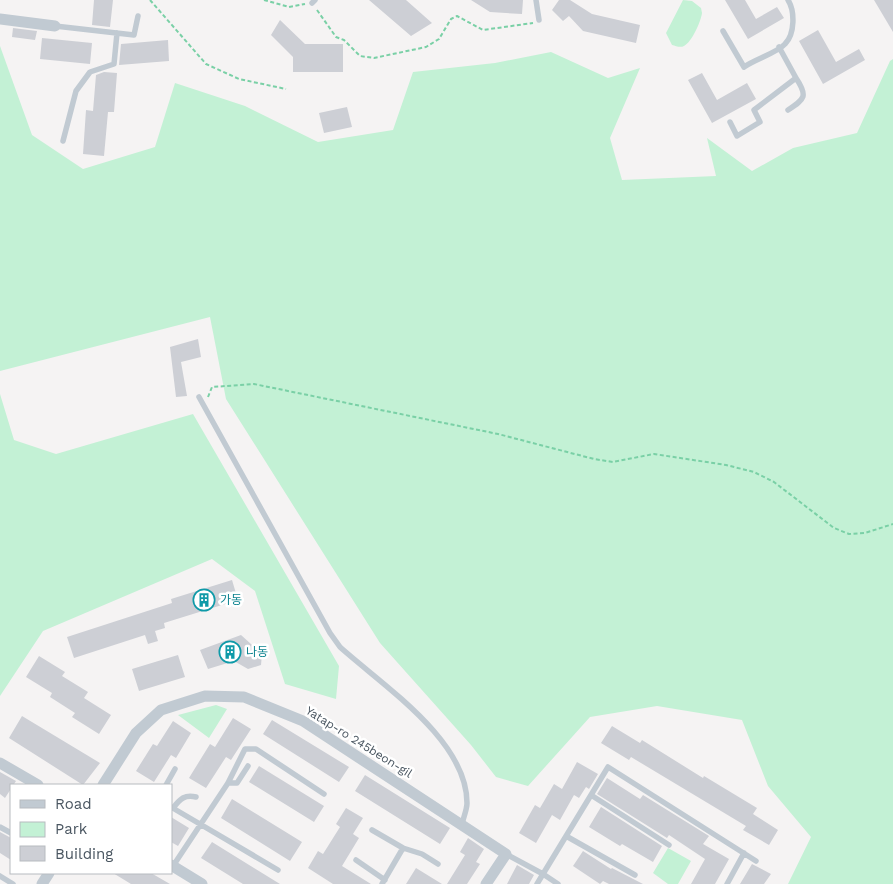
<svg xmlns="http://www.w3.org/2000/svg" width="893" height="884" font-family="'Work Sans','Noto Sans KR',sans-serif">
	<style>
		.green { fill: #c3f1d5 }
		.building { fill: #cdcfd5 }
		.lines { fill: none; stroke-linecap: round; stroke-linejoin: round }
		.path { stroke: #7ad0a6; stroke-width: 2; stroke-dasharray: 4 2.5; stroke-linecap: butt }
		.service { stroke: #c1cad2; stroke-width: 5.5 }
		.minor { stroke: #c1cad2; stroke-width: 11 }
		.labels { text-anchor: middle; stroke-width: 5; stroke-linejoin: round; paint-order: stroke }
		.culture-label { font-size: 12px; fill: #0d838f; stroke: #fff; text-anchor: start }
		.street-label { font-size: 12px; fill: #4a5661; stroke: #fff }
	</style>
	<rect width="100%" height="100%" fill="#f5f3f3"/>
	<!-- green -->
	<path class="green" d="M683 0 692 1 701 8 702 13C701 21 692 42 684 46 680 48 676 46 672 45L666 33Z
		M0 46 32 135 83 169 155 147 175 83 245 106 318 142 393 130 413 72 495 63 551 52 608 78 640 68 610 138 622 180 716 176 707 138 752 171 793 148 857 133 890 61 893 59V884H788L811 837 768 786 742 720 657 706 590 717 528 786 496 777 471 745 380 643 226 399 210 317 0 371Z
		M0 394 14 440 56 454 193 414 339 666 336 699 285 684 255 591 212 559 43 631 0 696Z
		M216 705 227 709 209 738 178 715Z
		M668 848 691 861 678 884H668L653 873Z"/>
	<!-- building -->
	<path class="building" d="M94 0H113L110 27 92 25Z
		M369 0H406L432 23 411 36Z
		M471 0H523L522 14 490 12Z
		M559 0H570L592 14 640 25 636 43 583 31 569 16 563 21 552 10Z
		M725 0H745L756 19 777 7 784 18 748 39Z
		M874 0H893V32Z
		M280 20 305 44H343V72H293V57L271 35Z
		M13 28 37 31 35 40 12 37Z
		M818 30 836 62 859 49 865 60 823 84 799 41Z
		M42 38 92 43 90 64 40 59Z
		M168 40 169 61 119 65 121 44Z
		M104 72 117 73 114 112H108L104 156 83 154 86 110 93 111 96 75Z
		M702 73 717 100 747 83 756 99 712 123 688 80Z
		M347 107 352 127 324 133 319 113Z
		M198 339 201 357 181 362 187 396 176 397 170 347Z
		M232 580 238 600 164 623 165 628 155 631 158 641 148 644 145 635 74 658 67 637 172 603 171 599Z
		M241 635 262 654 261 665 248 669 234 661 208 669 200 650Z
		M178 655 185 677 139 691 132 669Z
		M39 656 65 672 62 676 88 692 84 698 111 715 99 734 72 717 75 713 50 697 52 693 26 677Z
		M22 716 100 763 83 785 9 738Z
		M233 718 251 729 231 760 226 757 206 788 189 778 210 744 215 747Z
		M272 720 349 767 339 782 263 734Z
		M173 721 191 733 176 758 171 755 154 782 136 771 153 744 157 746Z
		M612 726 640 743 642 740 703 778 704 776 757 808 753 814 778 830 769 845 743 830 746 826 631 757 629 760 601 743Z
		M577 762 598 774 589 789 586 787 579 798 574 795 560 820 552 815 536 843 519 833 535 805 540 808 554 784 562 789Z
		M259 766 324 806 314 822 249 782Z
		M0 772 16 781 5 798 0 794Z
		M365 775 450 828 440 844 355 791Z
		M607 778 640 799 643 795 709 836 703 844 729 859 715 884H691L705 859 669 835 667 838 597 794Z
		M232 799 302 842 290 861 221 818Z
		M601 807 662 846 653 862 622 844 620 846 589 827Z
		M346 808 363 818 353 834 359 838 342 866 371 884H333L308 868 318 851 323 854 340 827 336 824Z
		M171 817 189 828 178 846 171 842Z
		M0 832 11 838V860L0 853Z
		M468 838 484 849 476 862 480 864 467 884H447L465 855 460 852Z
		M212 842 280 884H243L201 858Z
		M583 851 611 869 612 868 643 884H609L603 881 600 884 573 866Z
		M752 864 771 874 764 884H740Z
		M517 865 534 875 529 884H507Z
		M416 868 442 884H406Z
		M113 873H151L170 884H131Z"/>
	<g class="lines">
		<!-- path -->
		<path class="path" d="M150 0 206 64 239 79 286 89
			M264 0 289 7 305 4
			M317 10 336 37 344 40 360 56 374 58 426 47 439 39 451 19 457 16 483 30 533 23
			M208 397 212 387 254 384 498 434 594 459 613 462 654 454 726 465 754 472 774 482 834 528 849 534 865 533 893 524"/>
		<!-- service -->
		<path class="service" d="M536 0 539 20
			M312 3 315 0
			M55 26 134 35 138 16
			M723 31 744 67C755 59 777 53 785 44 795 34 795 11 788 0
			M788 110C805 99 808 96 796 78
			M730 122 737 136 760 122 754 110 796 78 779 47
			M63 141 76 91 90 72 114 64 117 33
			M199 397 330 633 340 647C382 685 467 740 467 803 467 810 463 818 462 825
			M228 783H237L248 766
			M166 785 175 769
			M591 795 669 845
			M171 807 278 870
			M173 808C180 799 185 794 196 797
			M0 827 11 833
			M372 830 403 848 382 884
			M566 836 635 875
			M403 848 422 854 438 864
			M506 854 543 874 537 884
			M356 860 385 880
			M173 866 228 783 245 749H256L324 794
			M0 876 13 884
			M558 884 543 874 608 767 756 861
			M727 884 744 853"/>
		<!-- minor -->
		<path class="minor" d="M0 19 55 26
			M0 763 38 785
			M103 785 136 733 161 710 205 696 244 697 303 721 506 854 486 884
			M171 865 202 884
			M42 884 49 873"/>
	</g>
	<!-- icons -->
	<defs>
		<g id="building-ring" transform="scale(1.125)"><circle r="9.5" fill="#fff" stroke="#0f9aa8" stroke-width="1.5"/><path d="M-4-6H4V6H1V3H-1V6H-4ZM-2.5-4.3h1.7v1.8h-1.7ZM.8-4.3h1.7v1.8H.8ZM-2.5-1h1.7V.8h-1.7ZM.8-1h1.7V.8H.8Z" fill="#0f9aa8"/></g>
	</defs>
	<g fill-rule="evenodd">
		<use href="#building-ring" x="204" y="600"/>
		<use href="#building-ring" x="230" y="652"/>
	</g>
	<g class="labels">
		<!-- culture labels -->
		<g class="culture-label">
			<text x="220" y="604">가동</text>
			<text x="246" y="656">나동</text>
		</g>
		<!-- street labels -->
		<g class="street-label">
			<text transform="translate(359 742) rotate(32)" y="4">Yatap-ro 245beon-gil</text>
		</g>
	</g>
	<!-- legend -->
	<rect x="10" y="784" width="162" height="90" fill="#ffffff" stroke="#b7bbc0"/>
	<rect x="20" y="800" width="25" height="8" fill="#c1cad2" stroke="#b7bbc0"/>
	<text x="55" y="809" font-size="15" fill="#4a5661">Road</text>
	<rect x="20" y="822" width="25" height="15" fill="#c3f1d5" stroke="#b7bbc0"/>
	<text x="55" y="834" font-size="15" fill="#4a5661">Park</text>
	<rect x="20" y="846" width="25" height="15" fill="#cdcfd5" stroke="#b7bbc0"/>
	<text x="55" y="859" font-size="15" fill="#4a5661">Building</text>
</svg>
